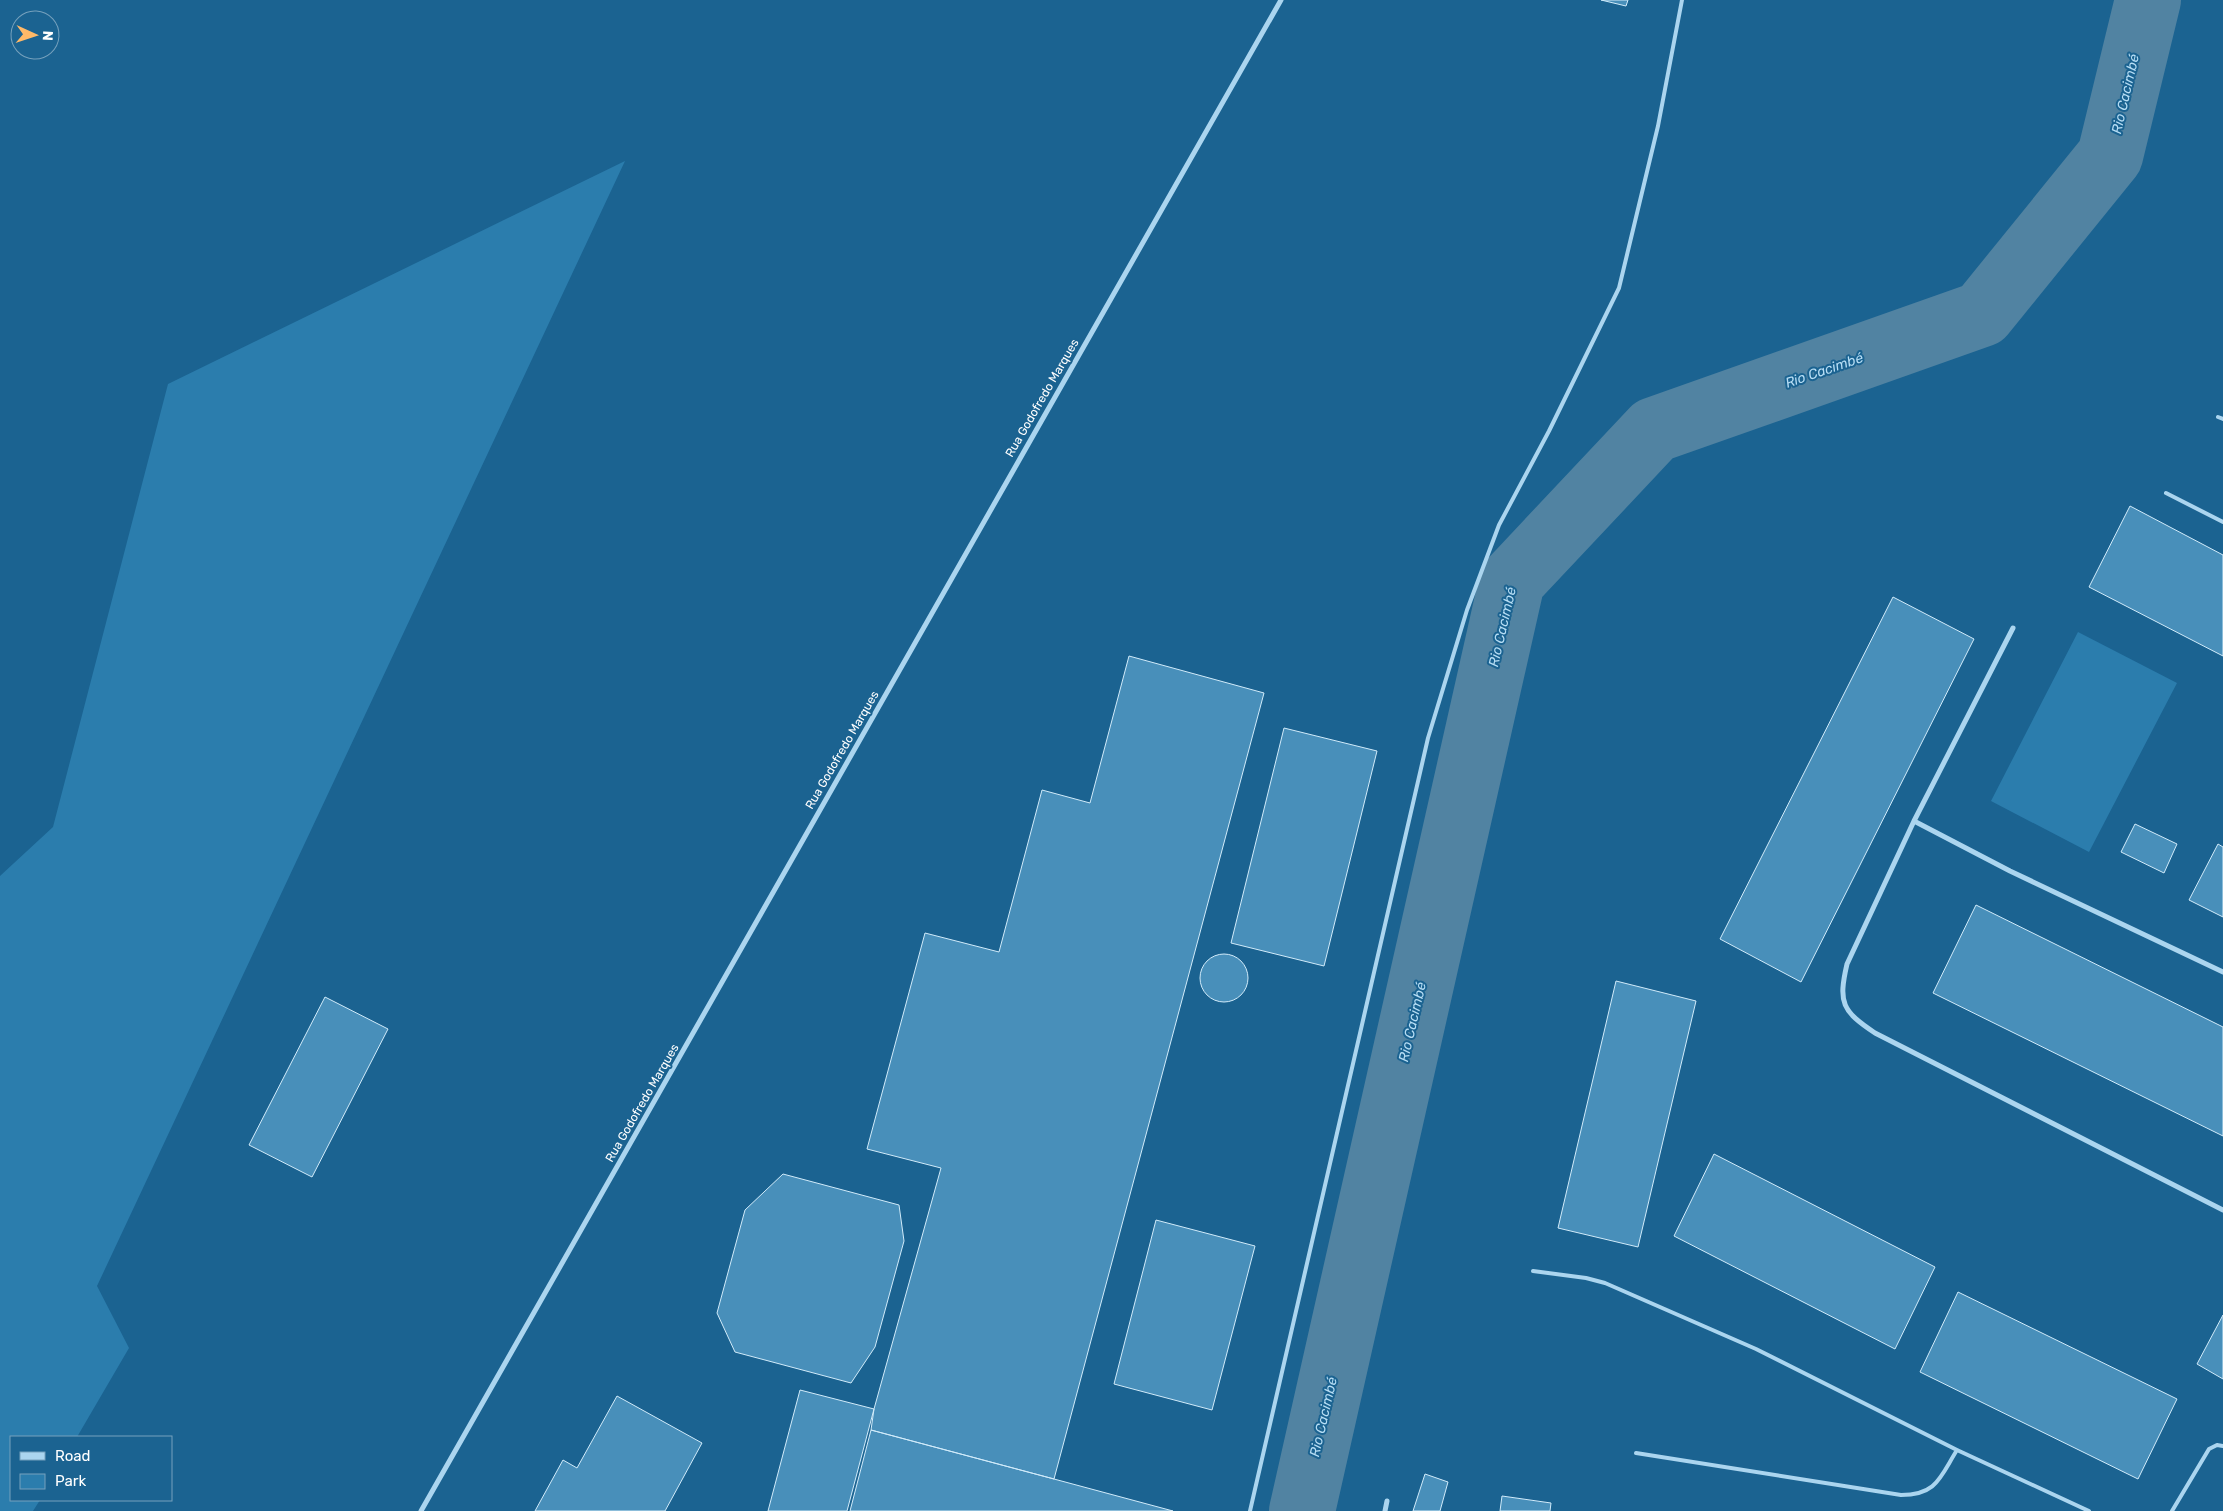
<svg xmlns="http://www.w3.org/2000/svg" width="2223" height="1511" font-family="Rubik,sans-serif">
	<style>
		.green { fill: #2b7dad }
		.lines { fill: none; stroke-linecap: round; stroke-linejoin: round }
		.river { stroke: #5183a2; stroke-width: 66 }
		.building { fill: #488fba; stroke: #d1ebfa }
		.service { stroke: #abd5ef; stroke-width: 4 }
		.minor { stroke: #abd5ef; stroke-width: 5 }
		.labels { text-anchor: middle; stroke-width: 4; stroke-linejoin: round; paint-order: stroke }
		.street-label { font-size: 12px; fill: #fff; stroke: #1b6391 }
		.water-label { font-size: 14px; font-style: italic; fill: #b7def5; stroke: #1b6391 }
	</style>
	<rect width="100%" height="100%" fill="#1b6391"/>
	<!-- green -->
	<path class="green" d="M625 161 97 1286 129 1348 77 1437H11V1500H40L33 1511H0V876L53 827 168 384Z
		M2078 632 2177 683 2089 852 1991 801Z"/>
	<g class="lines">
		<!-- river -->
		<path class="river" d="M1302 1511 1512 581 1654 430 1982 314 2110 156 2148 0"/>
	</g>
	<!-- building -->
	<path class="building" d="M1601 0H1628L1626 6Z
		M2130 506 2223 555V656L2089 587Z
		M1893 597 1974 639 1801 982 1720 939Z
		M1129 656 1264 693 1054 1479 871 1430 874 1409 941 1168 867 1149 925 933 999 952 1042 790 1090 803Z
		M1284 728 1377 751 1324 966 1231 943Z
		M2135 824 2177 844 2164 873 2121 852Z
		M2218 844 2223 847V917L2189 900Z
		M1976 905 2223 1027V1136L1933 993Z
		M1200 978a24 24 0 1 1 48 0a24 24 0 1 1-48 0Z
		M1616 981 1696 1001 1638 1247 1558 1228Z
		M325 997 388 1029 312 1177 249 1145Z
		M1714 1154 1935 1267 1895 1349 1674 1236Z
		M783 1174 899 1205 904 1241 875 1347 851 1383 735 1352 717 1313 745 1210Z
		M1156 1220 1255 1246 1212 1410 1114 1384Z
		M1958 1292 2177 1399 2138 1479 1920 1372Z
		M2223 1315V1379L2197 1364Z
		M800 1390 874 1409 847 1511H768Z
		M617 1396 702 1443 665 1511H535L563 1460 577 1468Z
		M871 1430 1054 1479 1173 1511H850Z
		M1425 1474 1448 1482 1440 1511H1413Z
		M1502 1496 1551 1503 1550 1511H1500Z"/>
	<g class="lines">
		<!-- service -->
		<path class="service" d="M2218 417 2223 419
			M2166 493 2223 522
			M1533 1271 1586 1278 1605 1283 1756 1349 1957 1450 2089 1511
			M1636 1453 1901 1495C1937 1495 1940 1477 1957 1450
			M1250 1511 1428 738 1467 610 1499 525 1549 431 1619 288 1658 126 1682 0
			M2172 1511 2209 1449 2217 1445 2223 1446"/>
		<!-- minor -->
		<path class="minor" d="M1914 821 2013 628
			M2223 972 2010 871 1914 821 1847 964C1838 1003 1842 1011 1875 1033L2223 1210
			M421 1511 1281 0
			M1385 1511 1387 1501"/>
	</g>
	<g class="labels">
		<!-- street labels -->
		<g class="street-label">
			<text transform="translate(1042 398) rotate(-60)" y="4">Rua Godofredo Marques</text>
			<text transform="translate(842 750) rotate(-60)" y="4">Rua Godofredo Marques</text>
			<text transform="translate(642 1103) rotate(-60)" y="4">Rua Godofredo Marques</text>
		</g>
		<!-- water labels -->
		<g class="water-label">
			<text transform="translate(2125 94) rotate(-77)" y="5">Rio Cacimbé</text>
			<text transform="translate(1824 370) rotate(-19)" y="5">Rio Cacimbé</text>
			<text transform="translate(1502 627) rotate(-77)" y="5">Rio Cacimbé</text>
			<text transform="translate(1412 1022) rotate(-77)" y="5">Rio Cacimbé</text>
			<text transform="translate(1323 1417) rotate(-77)" y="5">Rio Cacimbé</text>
		</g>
	</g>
	<!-- legend -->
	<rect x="10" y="1436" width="162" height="65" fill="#1b6391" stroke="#76a1bd"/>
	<rect x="20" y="1452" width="25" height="8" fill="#abd5ef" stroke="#76a1bd"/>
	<text x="55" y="1461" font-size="15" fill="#ffffff">Road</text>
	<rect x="20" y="1474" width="25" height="15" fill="#2b7dad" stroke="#76a1bd"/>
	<text x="55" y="1486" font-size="15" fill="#ffffff">Park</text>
	<!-- north arrow -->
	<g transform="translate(35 35) rotate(93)"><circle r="24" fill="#1b6391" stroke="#76a1bd"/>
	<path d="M0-4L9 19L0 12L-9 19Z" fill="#ffb968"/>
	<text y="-8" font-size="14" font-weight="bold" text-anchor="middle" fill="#ffffff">N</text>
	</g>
</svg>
